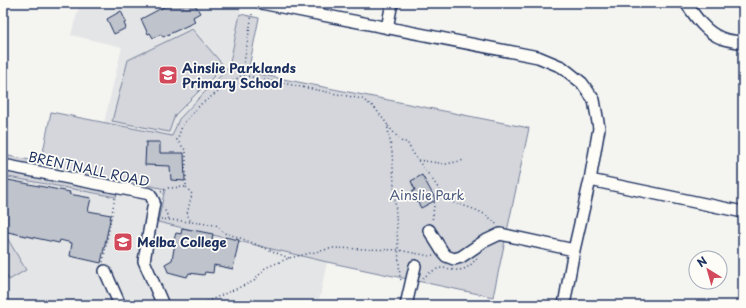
<svg xmlns="http://www.w3.org/2000/svg" width="746" height="308" font-family="'Playpen Sans',sans-serif">
	<style>
		.built { fill: #e4e5e6 }
		.green { fill: #d4d6db; stroke: #78829c }
		.building { fill: #bfc3cc; stroke: #1b2f5e }
		.lines { fill: none; stroke-linecap: round; stroke-linejoin: round }
		.minor-casing { stroke: #1b2f5e; stroke-width: 14 }
		.path { stroke: #1b2f5e; stroke-width: 1.5; stroke-dasharray: 1 3; stroke-linecap: butt }
		.minor { stroke: #fdfcf7; stroke-width: 11 }
		.labels { text-anchor: middle; stroke-width: 3.5; stroke-linejoin: round; paint-order: stroke }
		.poi-label { font-size: 13px; font-weight: bold; fill: #1b2f5e; stroke: #fdfcf7; text-anchor: start }
		.street-label { font-size: 13px; fill: #1b2f5e; stroke: #fdfcf7 }
		.park-label { font-size: 13px; fill: #49597d; stroke: #fdfcf7 }
	</style>
	<rect width="100%" height="100%" fill="#f4f4f1"/>
	<filter id="ink" filterUnits="userSpaceOnUse"><feTurbulence type="fractalNoise" baseFrequency=".025" numOctaves="2"/><feDisplacementMap in="SourceGraphic" scale="8" xChannelSelector="R" yChannelSelector="G"/><feConvolveMatrix kernelMatrix="1 2 1 2 8 2 1 2 1" color-interpolation-filters="sRGB"/></filter>
	<g filter="url(#ink)">
		<!-- built -->
		<path class="built" d="M80 3H242L229 67 179 119 172 136 104 123 122 47 71 35Z
			M3 176 115 197 120 179 165 189 158 222 327 262 318 305H3Z"/>
		<!-- green -->
		<path class="green" d="M240 14 259 18 248 72 529 128 493 297 327 262 158 222 165 189 120 179 116 197 3 176V155L41 162 51 112 172 136 179 119 229 67Z
			M192 29 224 66 175 115 169 132 112 121 128 60Z
			M6 236 26 270 9 280 7 276 3 278V238Z"/>
		<!-- building -->
		<path class="building" d="M171 3H194L200 13 193 17 195 22 163 37 161 34 153 38 150 33 148 34 141 19Z
			M121 11 126 22 124 23 126 28 114 34 107 19Z
			M146 142H160V153H184L185 181 171 180 170 166 145 165Z
			M422 175 436 200 421 208 412 192 415 190 411 181Z
			M3 179 70 192 69 194 91 198 88 211 111 215 101 263 70 256 72 243 60 240 59 243 3 231Z
			M182 228 213 234 212 240 224 243 225 237 239 240 233 269 214 265 213 273 205 272 204 275 189 273 187 277 168 272 165 264 172 260 175 243H173L176 233 181 234Z"/>
		<g class="lines">
			<!-- minor casing -->
			<g class="minor-casing">
				<path id="minor" d="M261 3 538 57 562 67 582 83 594 100 599 128 590 180 574 250 500 234 483 242 461 257 454 259 446 256 442 251 429 230
					M686 3C695 16 705 32 721 38 728 41 736 41 743 43
					M387 28 392 3
					M3 165 150 194 154 202 144 261 163 305
					M590 180 743 212
					M105 271 120 305
					M406 305 415 266
					M564 305 574 250"/>
			</g>
			<!-- path -->
			<path class="path" d="M252 14 242 75 362 99 374 107 387 124 392 152 400 278 401 280
				M388 126 402 142H407C416 161 431 175 441 193L435 197 432 222
				M418 160 446 164 465 160
				M186 187 192 194 187 214 191 222 216 225 224 233 238 237 289 258
				M161 192 168 188 186 187V151L177 140 183 124 201 104 242 75
				M441 193 446 200 449 201C468 208 483 209 497 225
				M163 207 170 221
				M161 219 191 222
				M103 262 115 197
				M423 278C428 274 435 268 443 268 446 268 449 270 452 270 464 271 470 267 477 258
				M199 305 254 281 265 268 289 258 333 248 398 250 430 256 433 255"/>
			<!-- minor -->
			<use href="#minor" class="minor"/>
		</g>
	</g>
	<!-- icons -->
	<defs>
		<g id="school-square" transform="scale(1)"><rect x="-9" y="-9" width="18" height="18" rx="4" fill="#d1495b" stroke="#fdfcf7"/><path d="M0-5L7-2L0 1L-7-2ZM-4 1L0 2.5L4 1V4Q0 6-4 4Z" fill="#fff"/></g>
	</defs>
	<g fill-rule="evenodd">
		<use href="#school-square" x="168" y="75"/>
		<use href="#school-square" x="123" y="242"/>
	</g>
	<g class="labels">
		<!-- poi labels -->
		<g class="poi-label">
			<text x="182" y="73">Ainslie Parklands<tspan x="182" dy="15">Primary School</tspan></text>
			<text x="137" y="247">Melba College</text>
		</g>
		<!-- street labels -->
		<g class="street-label">
			<text transform="translate(89 169) rotate(12)" y="5">BRENTNALL ROAD</text>
		</g>
		<!-- park labels -->
		<g class="park-label">
			<text x="427" y="200">Ainslie Park</text>
		</g>
	</g>
	<!-- margin -->
	<rect width="746" height="308" fill="none" stroke="#fdfcf7" stroke-width="16"/>
	<rect x="8" y="8" width="730" height="292" fill="none" stroke="#1b2f5e" stroke-width="1.5" filter="url(#ink)"/>
	<!-- north arrow -->
	<g transform="translate(708 270) rotate(323)"><circle r="19" fill="#fdfcf7" stroke="#a3aaba"/>
	<path d="M0-3L7 15L0 10L-7 15Z" fill="#d1495b"/>
	<text y="-6" font-size="11" font-weight="bold" text-anchor="middle" fill="#1b2f5e">N</text>
	</g>
</svg>
